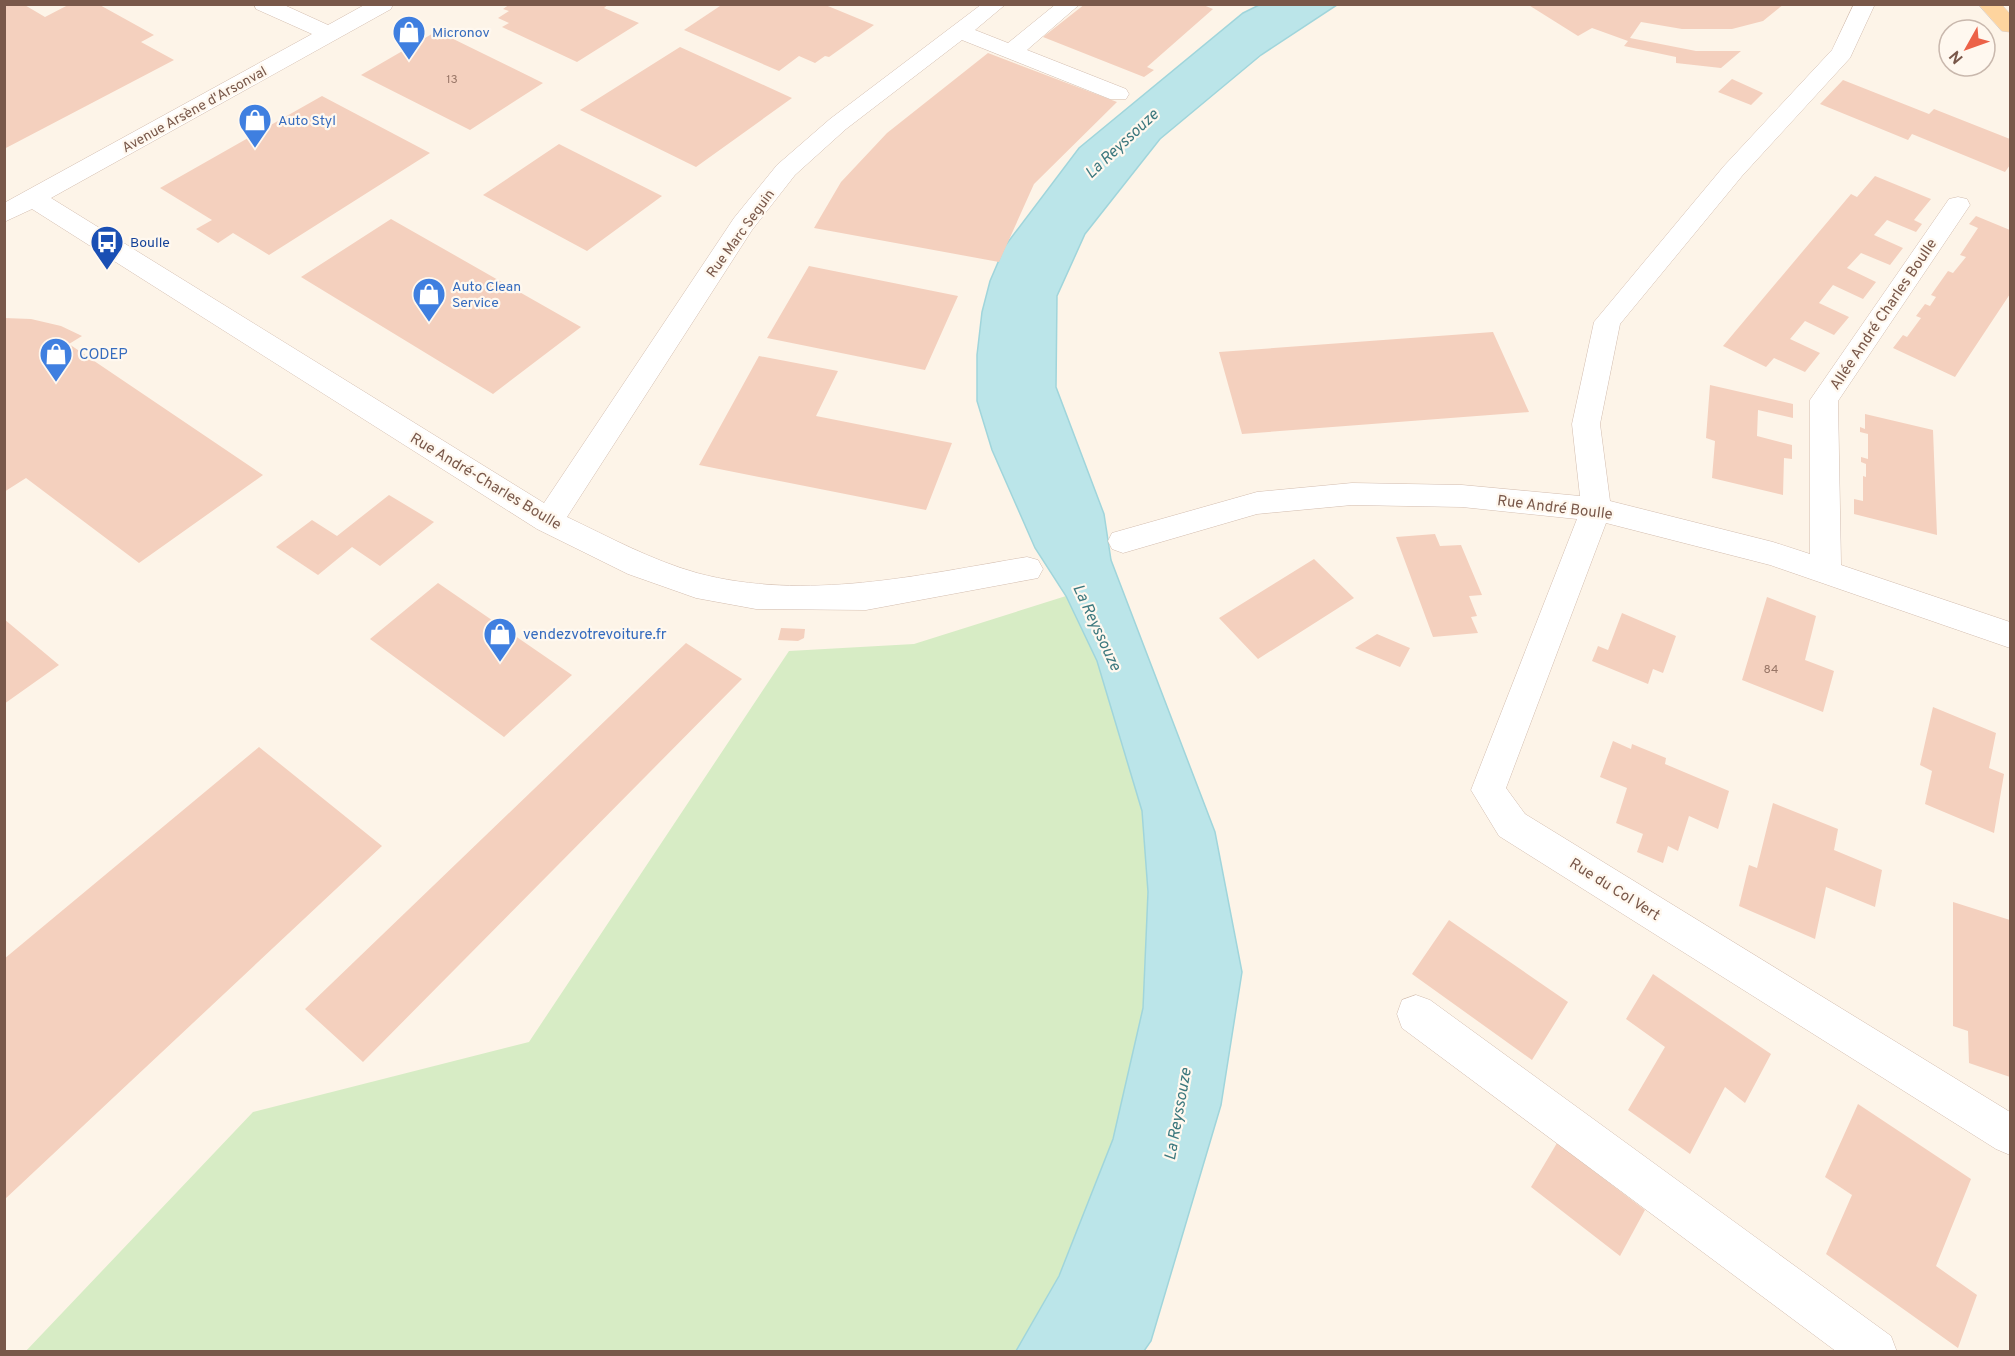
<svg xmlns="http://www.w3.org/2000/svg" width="2015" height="1356" font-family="Overpass,sans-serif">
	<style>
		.green { fill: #d7ecc5 }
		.water { fill: #bbe5e9; stroke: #a0d5db; stroke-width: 1.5 }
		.building { fill: #f4d0be }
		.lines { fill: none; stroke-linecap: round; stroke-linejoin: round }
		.minor-casing { stroke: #d3bdaf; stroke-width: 1 }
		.major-casing { stroke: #d9d0cc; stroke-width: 1 }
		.minor { fill: #fff; fill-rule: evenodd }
		.major { fill: #fed49e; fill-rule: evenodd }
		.labels { text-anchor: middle; stroke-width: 4.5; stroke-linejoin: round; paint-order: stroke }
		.number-label { font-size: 12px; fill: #987667 }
		.far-shop-label { font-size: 14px; fill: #366cbe; stroke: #fff8ef; text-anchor: start }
		.far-street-label { font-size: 14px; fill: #79584a; stroke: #fff8ef }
		.far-transit-label { font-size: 14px; fill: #164399; stroke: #fff8ef; text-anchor: start }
		.street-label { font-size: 15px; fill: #79584a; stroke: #fff8ef }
		.shop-label { font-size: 15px; fill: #366cbe; stroke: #fff8ef; text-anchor: start }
		.water-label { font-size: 16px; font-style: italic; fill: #3c787e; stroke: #fff8ef }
	</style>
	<rect width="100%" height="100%" fill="#fdf4e8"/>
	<!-- green -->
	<path class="green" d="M1066 596 1097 661 1142 811 1148 892 1143 1008 1113 1139 1059 1276 1016 1351 25 1352 253 1112 529 1042 789 651 914 644Z"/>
	<!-- water -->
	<path class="water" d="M1259 5H1337L1261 55 1160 139 1085 234 1057 296 1056 387 1104 514 1111 560 1215 832 1242 972 1221 1105 1151 1341 1144 1351H1016L1059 1276 1113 1139 1143 1008 1148 892 1142 811 1097 661 1066 596 1035 548 992 450 977 401V355L982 312 990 281 1005 246 1079 148 1243 13Z"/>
	<!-- building -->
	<path class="building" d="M4 4H23L45 17 70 4H98L154 35 141 42 174 60 4 149Z
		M510 4H609L604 8 639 23 577 62 502 27 509 23 498 18 509 11 503 9Z
		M723 4H823L874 25 829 57 825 56 815 63 799 56 779 71 684 30Z
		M1085 4H1201L1213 9 1147 67 1154 70 1144 77 1043 37Z
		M1527 4H1784L1763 21 1732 29H1682L1641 22 1630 38 1696 51H1741L1721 68 1676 63V57L1624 46 1628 41 1592 28 1578 36Z
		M437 31 543 83 470 130 361 75Z
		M680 47 792 98 696 167 580 110Z
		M988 53 1117 102 1034 184 999 262 814 228 841 182 887 133Z
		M1732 79 1763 93 1751 105 1718 92Z
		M1843 80 1929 114 1934 109 2010 139V165L2005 172 1912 134 1908 140 1820 104Z
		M322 96 430 153 269 255 233 233 218 243 196 229 212 220 160 188Z
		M559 144 662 196 587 251 483 195Z
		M1875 176 1931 199 1914 220 1922 224 1916 232 1887 220 1874 235 1903 248 1890 265 1861 253 1847 268 1876 282 1863 299 1833 285 1819 303 1849 317 1834 335 1805 321 1790 339 1820 353 1805 372 1774 358 1766 367 1723 346 1851 194 1857 197Z
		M1976 216 2010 230V294L1955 377 1893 348 1903 335 1907 337 1921 318 1916 316 1925 304 1930 306 1936 297 1931 295 1948 271 1953 273 1966 257 1960 255 1978 228 1969 224Z
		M391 219 581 327 493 394 301 277Z
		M809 266 958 296 925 370 767 338Z
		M4 318 31 319 61 326 82 336 69 344 263 475 139 563 26 478 4 492Z
		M1493 332 1529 412 1242 434 1219 352Z
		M759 356 838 371 816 416 952 443 926 510 699 465Z
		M1710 385 1793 404V418L1758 410 1757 436 1792 445V459L1784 458 1783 495 1712 478 1715 441 1706 438Z
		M1865 414 1933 430 1937 535 1854 514V499L1863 501V476L1866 477V464L1861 462V457L1868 459V434L1860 432V427L1865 429Z
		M389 495 434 522 380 566 352 547 318 575 276 547 312 520 337 536Z
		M1435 534 1440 546 1461 545 1482 595 1469 596 1477 616 1471 617 1478 633 1433 637 1396 537Z
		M1314 559 1354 598 1258 659 1219 618Z
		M438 583 572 675 504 737 370 639Z
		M1767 597 1816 616 1805 660 1834 671 1823 712 1742 680Z
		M1622 613 1676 636 1663 673 1653 669 1648 684 1592 661 1598 646 1608 650Z
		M4 619 59 665 4 704Z
		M781 628 805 629 804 638 798 641 778 640Z
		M1377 634 1410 648 1400 667 1355 648Z
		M686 643 742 679 363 1062 305 1009Z
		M1933 707 1996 733 1989 768 2004 774 1994 833 1925 804 1932 771 1920 765Z
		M1613 741 1631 749 1632 744 1666 758 1665 764 1729 791 1718 829 1689 816 1678 851 1668 846 1663 863 1637 852 1643 834 1616 823 1627 788 1600 777Z
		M259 747 382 846 4 1200V959Z
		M1773 803 1838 829 1834 850 1882 870 1875 907 1826 887 1815 939 1739 906 1749 865 1757 868Z
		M1953 902 2010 920V1077L1969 1063 1968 1031 1953 1026Z
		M1449 920 1568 1002 1532 1060 1412 974Z
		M1653 974 1771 1054 1745 1103 1725 1087 1690 1154 1628 1110 1665 1047 1626 1019Z
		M1858 1104 1971 1179 1936 1266 1977 1295 1958 1348 1826 1254 1852 1195 1825 1177Z
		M1557 1143 1645 1210 1620 1256 1531 1187Z"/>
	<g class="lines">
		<!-- minor casing -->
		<g class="minor-casing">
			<path id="minor" d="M254 4H282L328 25 366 4H393L391 9 51 198 544 503 734 218 777 165 830 119 982 4H1006L975 30 1008 43 1056 4H1080L1027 50 1126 89 1129 94 1126 99H1110L962 40 846 129 795 175 752 230 567 517C609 537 651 560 697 573 806 602 919 575 1027 557L1038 560 1043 569 1038 578 866 610 756 609 696 598 628 574 537 529 32 209 4 222V203L312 34 256 9Z
				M1854 4H1875L1850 58 1742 176 1620 324 1600 424 1610 501 1773 542 1810 554V400L1949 199 1958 197 1967 199 1970 205 1838 401 1841 565 2010 622V648L1770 565 1606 523 1506 788 1525 814 2010 1112V1155L1996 1149 1499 836 1471 790 1577 519 1462 507 1352 505 1257 514 1123 553 1112 549 1108 541 1112 533 1257 492 1352 483 1462 485 1580 496 1572 424 1594 322 1724 166 1832 50Z
				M1416 995 1430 1000 1891 1336 1897 1352H1837L1402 1028 1397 1014 1402 1000Z"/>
		</g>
		<!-- major casing -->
		<g class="major-casing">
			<path id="major" d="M1978 4H2001L2010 14V32L2002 31Z"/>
		</g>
		<!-- minor -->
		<use href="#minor" class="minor"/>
		<!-- major -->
		<use href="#major" class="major"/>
	</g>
	<!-- icons -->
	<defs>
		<g id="shop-pin" transform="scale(1.725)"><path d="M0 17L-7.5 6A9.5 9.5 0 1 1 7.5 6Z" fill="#3f7fe0" stroke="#fff8ef"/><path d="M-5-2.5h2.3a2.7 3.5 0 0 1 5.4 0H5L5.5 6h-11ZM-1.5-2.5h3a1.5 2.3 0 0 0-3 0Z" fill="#fff"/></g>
		<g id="bus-pin" transform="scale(1.725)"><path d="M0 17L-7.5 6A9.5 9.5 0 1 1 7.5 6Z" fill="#1a4fb4" stroke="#fff8ef"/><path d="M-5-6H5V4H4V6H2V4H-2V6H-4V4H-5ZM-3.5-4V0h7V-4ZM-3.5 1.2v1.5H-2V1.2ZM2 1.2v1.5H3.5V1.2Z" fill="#fff"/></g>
	</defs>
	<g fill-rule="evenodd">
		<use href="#shop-pin" x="409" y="32"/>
		<use href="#shop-pin" x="255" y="120"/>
		<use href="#bus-pin" x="107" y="242"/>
		<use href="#shop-pin" x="429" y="294"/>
		<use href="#shop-pin" x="56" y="354"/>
		<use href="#shop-pin" x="500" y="634"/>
	</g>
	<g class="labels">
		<!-- number labels -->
		<g class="number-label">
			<text x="452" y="83">13</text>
			<text x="1771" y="673">84</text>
		</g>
		<!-- far-shop labels -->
		<g class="far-shop-label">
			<text x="432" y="37">Micronov</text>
			<text x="278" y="125">Auto Styl</text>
			<text x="452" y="291">Auto Clean<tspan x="452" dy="16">Service</tspan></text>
		</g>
		<!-- far-street labels -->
		<g class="far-street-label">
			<text transform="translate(194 109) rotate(-29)" y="5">Avenue Arsène d'Arsonval</text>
			<text transform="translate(740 233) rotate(-54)" y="5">Rue Marc Seguin</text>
		</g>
		<!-- far-transit labels -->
		<g class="far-transit-label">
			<text x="130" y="247">Boulle</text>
		</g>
		<!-- street labels -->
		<g class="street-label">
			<text transform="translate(1883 314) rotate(-56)" y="5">Allée André Charles Boulle</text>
			<text transform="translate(486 481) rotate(31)" y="5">Rue André-Charles Boulle</text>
			<text transform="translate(1555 507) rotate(7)" y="5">Rue André Boulle</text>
			<text transform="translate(1615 889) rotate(32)" y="5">Rue du Col Vert</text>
		</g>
		<!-- shop labels -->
		<g class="shop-label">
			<text x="79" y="359">CODEP</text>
			<text x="523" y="639">vendezvotrevoiture.fr</text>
		</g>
		<!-- water labels -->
		<g class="water-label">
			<text transform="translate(1121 143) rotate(-43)" y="6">La Reyssouze</text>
			<text transform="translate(1098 627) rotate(65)" y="6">La Reyssouze</text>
			<text transform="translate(1177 1114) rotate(-80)" y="6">La Reyssouze</text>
		</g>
	</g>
	<!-- border -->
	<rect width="2015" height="1356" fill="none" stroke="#79584a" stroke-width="12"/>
	<!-- north arrow -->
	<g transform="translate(1967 48) rotate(230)"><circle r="28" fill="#fff8ef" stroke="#c9b8ad" stroke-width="1.5"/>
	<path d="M0-4.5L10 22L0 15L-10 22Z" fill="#ec6248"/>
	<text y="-9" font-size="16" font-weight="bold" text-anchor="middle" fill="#79584a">N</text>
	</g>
</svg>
